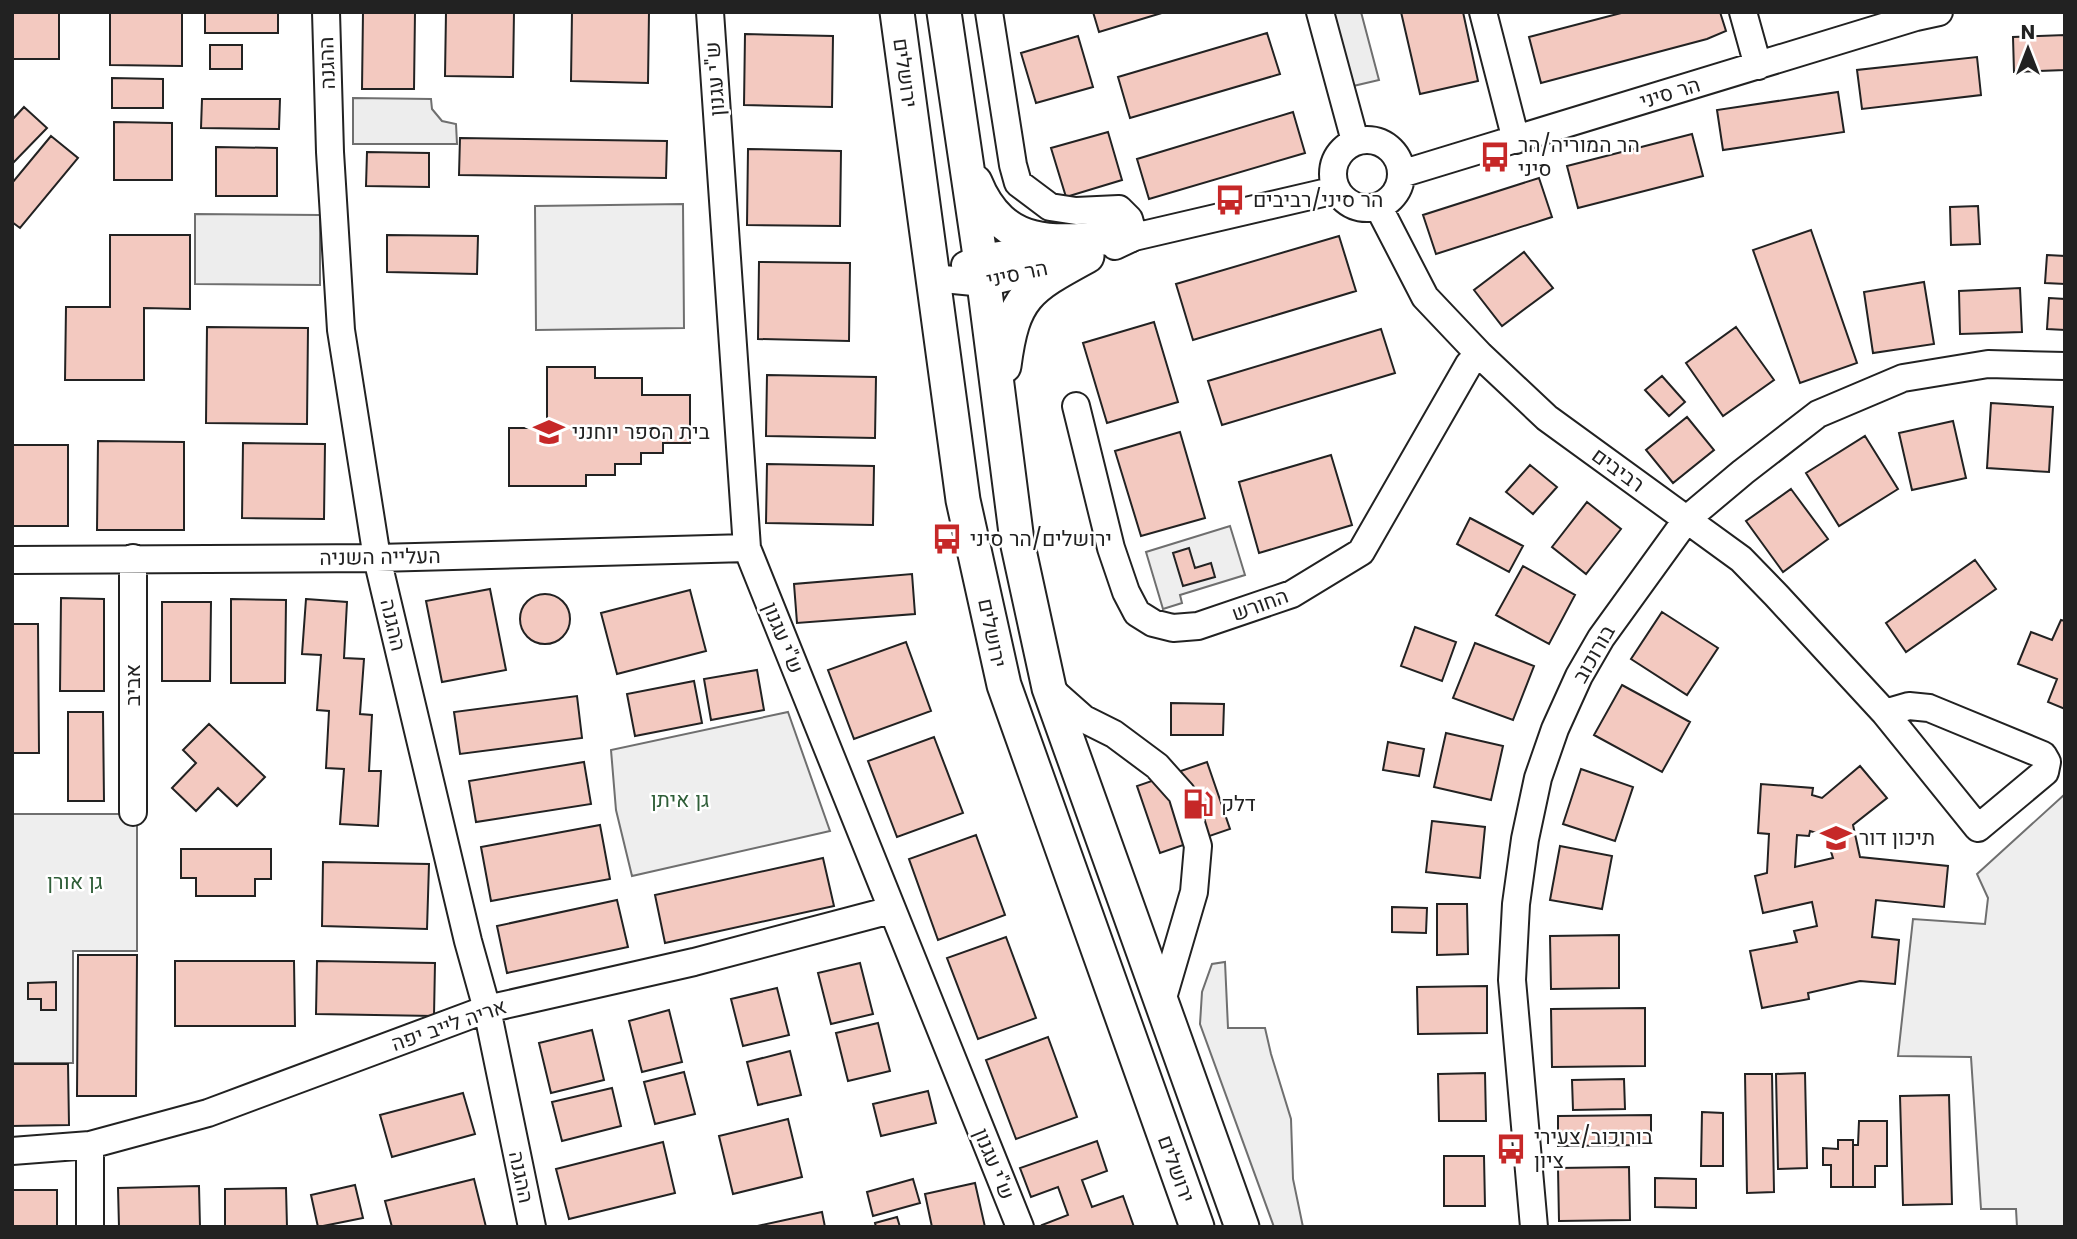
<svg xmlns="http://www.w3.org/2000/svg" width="2077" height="1239" font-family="Poppins,Heebo,sans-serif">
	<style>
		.green { fill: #eee; stroke: #6f6f6f; stroke-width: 2 }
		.parking { fill: #ededed; stroke: #6f6f6f; stroke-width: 2 }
		.building { fill: #f3c9c0; stroke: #222; stroke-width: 2; fill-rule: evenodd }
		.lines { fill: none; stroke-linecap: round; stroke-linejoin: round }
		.minor-casing { stroke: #222; stroke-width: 30 }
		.major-casing { stroke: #222; stroke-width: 37 }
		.minor { stroke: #fff; stroke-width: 26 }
		.major { stroke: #fff; stroke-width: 33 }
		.labels { text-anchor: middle; stroke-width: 5; stroke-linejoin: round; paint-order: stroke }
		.street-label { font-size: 21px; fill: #222; stroke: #fff }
		.poi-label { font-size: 21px; fill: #222; stroke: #fff; text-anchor: start }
		.park-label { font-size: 21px; fill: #2f5e38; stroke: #fff }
	</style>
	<rect width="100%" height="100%" fill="#fff"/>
	<!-- green -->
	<path class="green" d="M683 204 684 328 536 330 535 206Z
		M1230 526 1245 575 1180 595 1182 603 1163 609 1146 552Z
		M788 712 830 831 632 876 616 810 611 750Z
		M2065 794V1227H2017L2016 1209H1981L1971 1057 1898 1056 1913 919 1985 924 1988 898 1977 874Z
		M12 814H137V951H73V1063H12Z
		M1225 962 1228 1028H1265L1271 1054 1291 1119 1293 1179 1303 1227H1274L1200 1024 1202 992 1212 964Z"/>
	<!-- parking -->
	<path class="parking" d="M1327 12H1361L1379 80 1349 87Z
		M353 98 431 99 432 109 442 121 456 124 457 144H353Z
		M195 214 320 215V285L195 284Z"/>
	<!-- building -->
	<path class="building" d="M12 12H59V59H12Z
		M110 12H182V66L110 65Z
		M205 12H278V33H205Z
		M363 12H415L414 89H362Z
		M446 12H514L513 77 445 76Z
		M572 12H649L648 83 571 81Z
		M1093 12H1165L1099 32Z
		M1401 12H1463L1478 81 1420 94Z
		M1625 12H1720L1726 31 1707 39 1541 83 1529 37Z
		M1267 33 1280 74 1130 118 1118 77Z
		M745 34 833 36 832 107 744 105Z
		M2065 35V70L2014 72 2013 37Z
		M1078 36 1093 87 1036 103 1021 53Z
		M210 45H242V69H210Z
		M1977 57 1981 95 1862 109 1857 70Z
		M112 78 163 79V108H112Z
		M1838 92 1844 132 1723 150 1717 110Z
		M202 99H280L279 129 201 128Z
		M24 107 47 128 12 164V120Z
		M1293 112 1305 153 1149 199 1137 159Z
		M114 122 172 123V180H114Z
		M1108 132 1122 180 1066 197 1051 148Z
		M1692 134 1703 176 1578 208 1567 166Z
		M51 136 78 158 20 228 12 222V183Z
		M460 138 667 141 666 178 459 175Z
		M216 147 277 148V196H216Z
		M748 149 841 151 840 226 747 225Z
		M367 152 429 153V187L366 186Z
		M1539 178 1552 217 1436 254 1423 215Z
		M1978 206 1980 244 1951 245 1950 207Z
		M1811 230 1857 363 1800 383 1753 250Z
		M110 235H190V309L144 308V380H65L66 307H110Z
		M387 235 478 236 477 274 387 272Z
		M1339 236 1356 291 1193 340 1176 284Z
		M1524 252 1553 288 1502 326 1474 290Z
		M2047 255 2065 256V284L2045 283Z
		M759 262 850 263 849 341 758 339Z
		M1924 282 1934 344 1873 353 1864 292Z
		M2020 288 2022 332 1960 334 1959 291Z
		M2049 298 2065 299V330L2047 329Z
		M1154 322 1178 402 1107 423 1083 343Z
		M207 327 308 328 307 424 206 423Z
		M1736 327 1774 380 1723 416 1686 363Z
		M1381 329 1395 373 1222 425 1208 381Z
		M547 367H595V378H642V395H690V443H663V453H641V464H615V475H586V486H509V428H547Z
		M767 375 876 377 875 438 766 436Z
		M1662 376 1685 402 1669 416 1645 390Z
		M1991 403 2053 407 2049 472 1987 468Z
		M1687 417 1714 450 1673 483 1646 450Z
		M1953 421 1966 478 1912 490 1899 433Z
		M1180 432 1205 518 1141 536 1115 451Z
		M1865 436 1898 489 1839 526 1806 473Z
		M98 441 184 442V530H97Z
		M243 443 325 444 324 519 242 518Z
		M12 445H68V526H12Z
		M1331 455 1352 525 1259 553 1239 482Z
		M767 464 874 466 873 525 766 523Z
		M1530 465 1557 487 1533 514 1506 492Z
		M1791 489 1828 539 1783 572 1746 521Z
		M1587 502 1621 529 1586 574 1552 547Z
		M1470 518 1523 546 1509 572 1457 544Z
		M1189 548 1195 568 1211 563 1215 577 1183 586 1173 553Z
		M1975 560 1996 589 1906 652 1886 623Z
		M1523 566 1575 595 1549 644 1496 615Z
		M912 574 915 614 797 623 794 584Z
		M490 589 506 670 442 682 426 601Z
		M690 590 706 651 617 674 601 613Z
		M520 619a25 25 0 1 1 50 0a25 25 0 1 1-50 0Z
		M61 598 104 599V691H60Z
		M231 599 286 600 285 683H231Z
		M306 599 347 602 344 658 364 659 360 714 372 715 369 771H381L378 826 340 824 344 769 326 768 329 711 317 710 321 655 302 654Z
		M162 602H211L210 681H162Z
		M1662 612 1718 648 1687 695 1631 659Z
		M2061 620 2065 621V709L2048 702 2057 679 2018 664 2031 632 2052 640Z
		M12 624H38L39 753H12Z
		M1415 627 1456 642 1442 681 1401 666Z
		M906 642 931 711 854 739 828 670Z
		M1475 643 1534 666 1513 720 1453 698Z
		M757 670 764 710 711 720 704 679Z
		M694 681 702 723 635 736 627 694Z
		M1622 685 1690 722 1662 772 1594 735Z
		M577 696 582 738 460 754 454 712Z
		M1171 703 1224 704 1223 735H1171Z
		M68 712H103L104 801H68Z
		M209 724 265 777 237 806 218 788 196 811 172 788 196 763 183 750Z
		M1446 733 1503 746 1491 800 1434 787Z
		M934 737 963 813 897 837 868 761Z
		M1388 742 1424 749 1419 776 1383 770Z
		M584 762 591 804 476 822 469 781Z
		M1207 762 1230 829 1160 853 1137 786Z
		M1860 766 1887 798 1853 825 1860 857 1948 866 1944 907 1876 900 1872 937 1899 940 1895 984 1860 981 1808 993 1809 999 1762 1008 1750 951 1797 942 1794 931 1817 926 1812 902 1763 913 1755 876 1767 873 1769 834 1758 833 1761 784 1813 788 1812 795 1822 798ZM1810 831 1826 836 1833 858 1795 867 1797 835 1809 836Z
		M1581 769 1633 787 1615 841 1563 824Z
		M1432 821 1485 827 1480 878 1426 872Z
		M600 825 610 879 491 901 481 847Z
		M976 835 1005 915 938 940 909 859Z
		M1560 846 1612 856 1602 909 1550 900Z
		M181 849H271V879H255V896H196V878H181Z
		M823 858 834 906 665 943 655 895Z
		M323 862 429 864 427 929 322 926Z
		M617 900 628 947 507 973 497 926Z
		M1437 904H1467L1468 954 1437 955Z
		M1392 907 1427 908 1426 933 1392 932Z
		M1619 935V988L1551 989 1550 936Z
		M1006 937 1036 1018 978 1039 947 958Z
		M78 955H137L136 1096H77Z
		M175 961H294L295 1026H175Z
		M317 961 435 963 434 1016 316 1014Z
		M860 963 873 1014 831 1024 818 973Z
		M56 982V1010H41V999H28V983Z
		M1487 986V1033L1418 1034 1417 987Z
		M777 988 789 1035 743 1046 731 999Z
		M1645 1008V1066L1552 1067 1551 1009Z
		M669 1010 682 1062 642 1072 629 1021Z
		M878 1023 890 1071 848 1081 836 1033Z
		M592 1030 604 1080 551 1093 539 1043Z
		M1048 1037 1077 1117 1016 1139 986 1060Z
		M790 1051 801 1095 758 1105 747 1062Z
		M12 1064H68L69 1125 12 1126Z
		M684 1072 695 1114 655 1124 644 1082Z
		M1485 1073 1486 1121H1439L1438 1074Z
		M1805 1073 1807 1168 1778 1169 1776 1074Z
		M1745 1074H1772L1774 1192 1747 1193Z
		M1624 1079 1625 1109 1573 1110 1572 1080Z
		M612 1088 621 1126 562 1141 552 1102Z
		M928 1091 936 1123 881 1136 873 1104Z
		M463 1093 475 1134 392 1157 380 1115Z
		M1949 1095 1952 1204 1903 1205 1900 1096Z
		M1702 1112 1723 1113V1166H1701Z
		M1651 1115V1145L1558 1146V1116Z
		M788 1119 802 1177 733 1194 719 1136Z
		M1859 1121H1887V1166H1875V1187H1853V1145H1858Z
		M1838 1140H1853V1187H1831V1165H1823V1148L1838 1149Z
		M1097 1141 1107 1171 1082 1180 1092 1207 1123 1196 1134 1227H1043L1042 1225 1068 1215 1058 1187 1031 1197 1020 1168Z
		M663 1142 675 1193 569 1219 556 1169Z
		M1444 1156H1484L1485 1206H1444Z
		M1629 1167 1630 1220 1559 1221 1558 1168Z
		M1655 1178 1696 1179V1208L1655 1207Z
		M474 1179 486 1227H392L385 1201Z
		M913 1179 920 1203 873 1216 867 1192Z
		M975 1183 985 1227H932L925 1194Z
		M355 1185 363 1218 318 1227 311 1195Z
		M199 1186 200 1227H119L118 1188Z
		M286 1188 287 1227H225V1189Z
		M12 1190H57V1227H12Z
		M822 1212 825 1227H753Z
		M897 1217 900 1227H876L875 1223Z"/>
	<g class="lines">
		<!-- minor casing -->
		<g class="minor-casing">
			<path id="minor" d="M326 12 330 152 341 330 377 558 468 941 487 1009 532 1227
				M710 12 747 548 1020 1227
				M989 12 1013 165 1018 183 1050 207 1076 211 1119 209 1129 219 1134 237
				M1320 12 1355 141
				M1483 12 1516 140
				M1743 12 1758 66
				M1333 174a34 34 0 1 1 68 0a34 34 0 1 1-68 0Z
				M1401 174 1916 17 1939 12
				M1378 206 1425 297 1480 355 1547 418 1741 559 1776 595 1885 713 1909 706 1929 708 2043 755 2047 762 2045 772 1978 828 1885 713
				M1115 246 1134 237 1336 190
				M965 265 980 258 1057 246
				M933 278 984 283 1059 265
				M1076 406 1111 548 1126 592 1137 613 1153 623 1173 628 1198 626 1292 594 1361 552 1469 364 1480 355
				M133 558V812
				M12 560 377 558 747 548
				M1049 688 1084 719 1114 734 1157 766 1182 794 1198 846 1194 892 1162 1001
				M90 1145V1227
				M12 1151 90 1145 208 1113 487 1009 694 962 891 910
				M1534 1227 1512 980 1516 904 1525 839 1538 778 1555 729 1579 676 1601 638 1687 519 1743 472 1818 414 1903 378 1988 364 2065 366"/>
		</g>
		<!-- major casing -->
		<g class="major-casing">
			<path id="major" d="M897 12 963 500 1004 685 1197 1227
				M944 12 984 283 1017 541 1049 688 1242 1227
				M975 182C1005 256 1065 242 1130 235
				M1004 366C1013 296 1028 288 1087 256"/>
		</g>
		<!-- minor -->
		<use href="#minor" class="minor"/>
		<!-- major -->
		<use href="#major" class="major"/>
	</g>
	<!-- icons -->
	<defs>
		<g id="bus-bare" transform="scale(2.415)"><path d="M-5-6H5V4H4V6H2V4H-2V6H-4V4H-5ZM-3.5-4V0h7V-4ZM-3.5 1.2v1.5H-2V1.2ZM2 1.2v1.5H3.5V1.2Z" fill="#c62828" stroke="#fff" stroke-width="2.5" paint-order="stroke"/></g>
		<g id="school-bare" transform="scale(2.415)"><path d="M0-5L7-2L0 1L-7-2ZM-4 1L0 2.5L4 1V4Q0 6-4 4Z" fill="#c62828" stroke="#fff" stroke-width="2.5" paint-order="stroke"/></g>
		<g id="fuel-bare" transform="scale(2.415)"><path d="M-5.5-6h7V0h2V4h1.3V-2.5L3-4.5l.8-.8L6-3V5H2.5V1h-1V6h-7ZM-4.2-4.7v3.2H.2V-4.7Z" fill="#c62828" stroke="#fff" stroke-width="2.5" paint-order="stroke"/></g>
	</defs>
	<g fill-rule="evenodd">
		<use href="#bus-bare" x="1495" y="157"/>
		<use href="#bus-bare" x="1230" y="200"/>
		<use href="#school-bare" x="549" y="432"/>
		<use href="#bus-bare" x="947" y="539"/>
		<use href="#fuel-bare" x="1198" y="804"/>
		<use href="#school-bare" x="1836" y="838"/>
		<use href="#bus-bare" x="1511" y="1149"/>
	</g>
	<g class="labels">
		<!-- street labels -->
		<g class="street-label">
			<text transform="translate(327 63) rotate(-92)" y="7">ההגנה</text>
			<text transform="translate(905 73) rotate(82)" y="7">ירושלים</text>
			<text transform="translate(715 79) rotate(-94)" y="7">ש"י עגנון</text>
			<text transform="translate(1670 93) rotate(-17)" y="7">הר סיני</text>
			<text transform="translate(1017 274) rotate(-12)" y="7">הר סיני</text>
			<text transform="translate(1618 470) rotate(36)" y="7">רביבים</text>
			<text transform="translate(380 557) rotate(-1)" y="7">העלייה השניה</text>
			<text transform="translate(1260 605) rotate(-20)" y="7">החורש</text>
			<text transform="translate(393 625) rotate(77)" y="7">ההגנה</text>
			<text transform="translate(992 633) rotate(78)" y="7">ירושלים</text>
			<text transform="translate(783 638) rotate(68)" y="7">ש"י עגנון</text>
			<text transform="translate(1594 654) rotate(-60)" y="7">בורוכוב</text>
			<text transform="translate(133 685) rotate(-90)" y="7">אביב</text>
			<text transform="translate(449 1025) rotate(-19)" y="7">אריה לייב יפה</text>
			<text transform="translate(994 1164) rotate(68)" y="7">ש"י עגנון</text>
			<text transform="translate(1176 1169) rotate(70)" y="7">ירושלים</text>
			<text transform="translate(521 1177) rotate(78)" y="7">ההגנה</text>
		</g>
		<!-- poi labels -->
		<g class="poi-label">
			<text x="1518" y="152">הר המוריה/הר<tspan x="1518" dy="24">סיני</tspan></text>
			<text x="1253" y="207">הר סיני/רביבים</text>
			<text x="572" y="439">בית הספר יוחנני</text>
			<text x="970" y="546">ירושלים/הר סיני</text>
			<text x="1221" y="811">דלק</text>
			<text x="1859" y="845">תיכון דור</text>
			<text x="1534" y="1144">בורוכוב/צעירי<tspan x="1534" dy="24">ציון</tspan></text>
		</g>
		<!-- park labels -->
		<g class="park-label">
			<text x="680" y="807">גן איתן</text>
			<text x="75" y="889">גן אורן</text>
		</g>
	</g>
	<!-- border -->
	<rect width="2077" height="1239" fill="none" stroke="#222222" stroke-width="28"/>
	<!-- north arrow -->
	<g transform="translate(2028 49)" stroke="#ffffff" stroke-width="5" paint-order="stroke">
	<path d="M0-5L12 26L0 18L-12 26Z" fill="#222222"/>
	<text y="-10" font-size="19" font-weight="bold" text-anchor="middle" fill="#222222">N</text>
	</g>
</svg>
